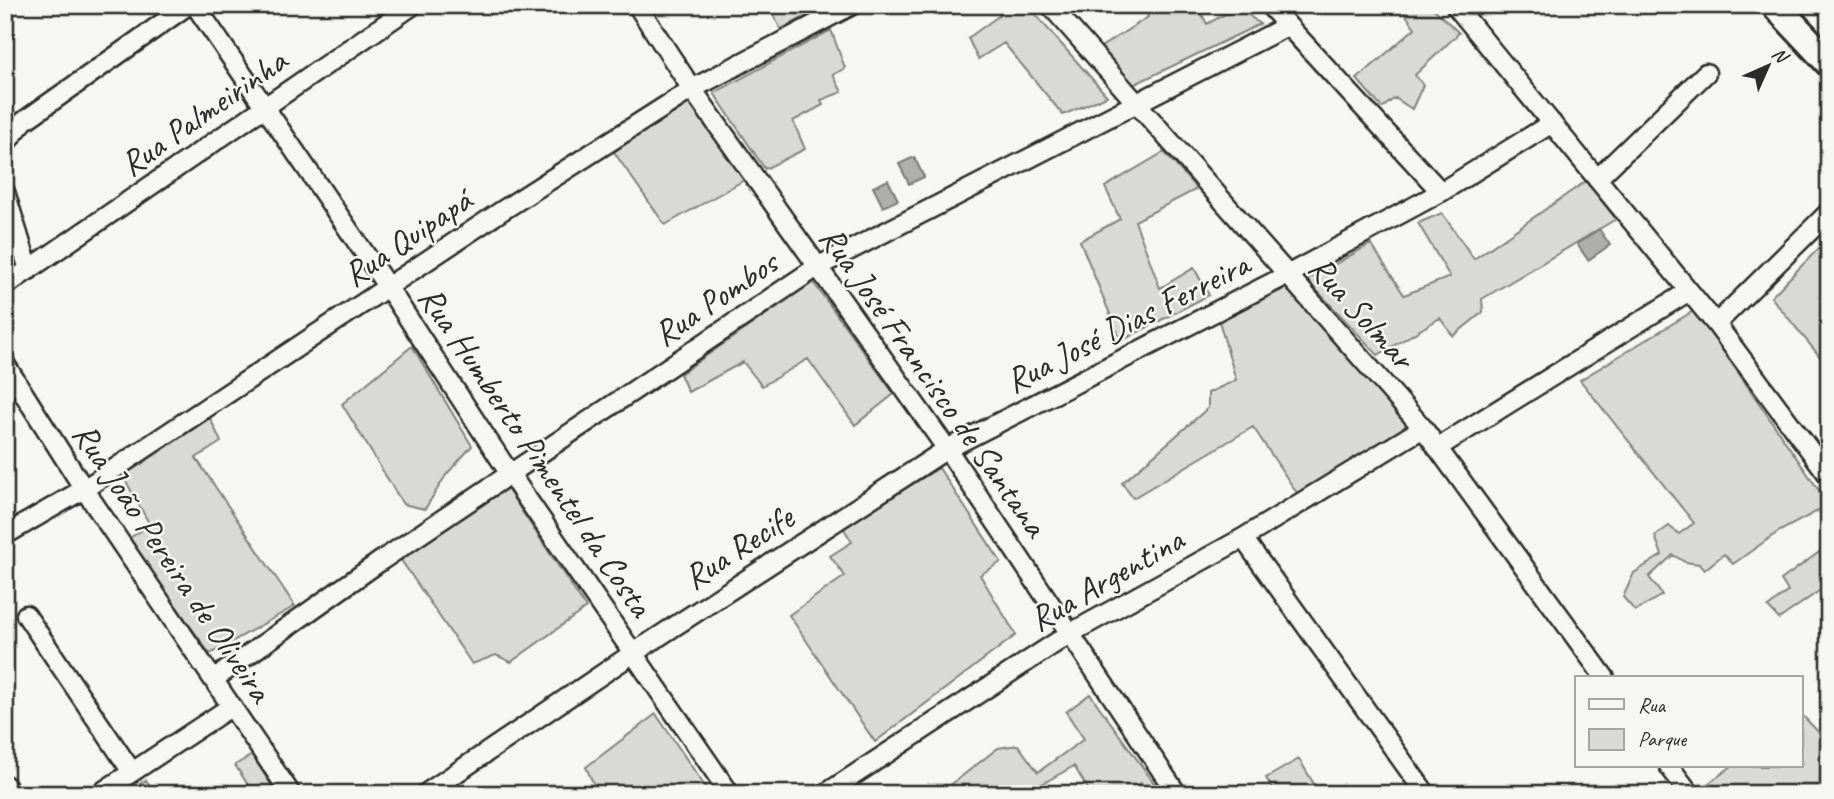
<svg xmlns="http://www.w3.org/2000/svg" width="1834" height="799" font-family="Caveat,sans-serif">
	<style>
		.green { fill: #d9d9d5; stroke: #828280; stroke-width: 2 }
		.water { fill: #aeaeab; stroke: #7a7a78; stroke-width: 2 }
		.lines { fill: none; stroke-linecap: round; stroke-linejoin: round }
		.street-casing { stroke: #2b2b2b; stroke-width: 23 }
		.secondary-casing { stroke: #2b2b2b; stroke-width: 32 }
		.street { stroke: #f6f6f2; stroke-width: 18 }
		.secondary { stroke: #f6f6f2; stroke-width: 26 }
		.labels { text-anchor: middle; stroke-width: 5; stroke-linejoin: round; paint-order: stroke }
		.street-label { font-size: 35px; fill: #2b2b2b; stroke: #f6f6f2 }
	</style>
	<rect width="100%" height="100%" fill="#f6f6f2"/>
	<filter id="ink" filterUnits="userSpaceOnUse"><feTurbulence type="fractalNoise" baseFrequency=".0143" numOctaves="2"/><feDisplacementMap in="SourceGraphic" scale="14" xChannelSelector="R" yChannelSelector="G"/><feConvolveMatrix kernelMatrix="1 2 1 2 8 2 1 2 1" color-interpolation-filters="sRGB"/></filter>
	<g filter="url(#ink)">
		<!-- green -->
		<path class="green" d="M767 5H828L781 29Z
			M996 5H1027L1107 96 1063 115 1004 43 978 59 968 38 1000 15Z
			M1143 5H1197L1207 24 1238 7 1260 24 1133 85 1101 47 1148 17Z
			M1399 5H1430L1459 33 1415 75 1423 85 1412 109 1395 98 1382 108 1357 79 1415 28Z
			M831 30 845 68 833 75 842 92 821 100 823 105 793 121 805 149 765 169 714 93Z
			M687 101 746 179 665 225 614 152Z
			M1164 152 1197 189 1135 221 1160 288 1194 268 1209 295 1121 341 1080 241 1120 219 1105 187Z
			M1586 181 1616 219 1482 299 1483 312 1453 336 1440 318 1378 355 1307 280 1371 244 1404 295 1450 277 1418 223 1442 213 1474 259Z
			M1819 248 1829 261V368L1771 297Z
			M813 282 894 394 855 425 808 359 762 386 743 362 688 392 680 374Z
			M1286 288 1408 426 1297 493 1253 427 1133 498 1122 483 1208 408V393L1236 380 1219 321Z
			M1695 310 1829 505 1778 532 1733 564 1724 554 1704 570 1699 564 1685 562 1673 555 1649 577 1662 595 1635 611 1623 597 1634 573 1662 555 1655 536 1669 526 1679 534 1694 523 1580 380Z
			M412 346 472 446 446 475 425 509 403 504 342 404Z
			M210 418 221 442 196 458 295 606 210 654 128 539 150 525 123 476Z
			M939 468 1001 562 980 575 1016 635 875 742 789 615 845 576 830 556 852 542 844 529 848 523Z
			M506 487 586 608 511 662 496 655 472 664 401 560Z
			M1829 545V584L1779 619 1768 607 1788 591 1781 580Z
			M1090 694 1162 794H1149L1141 783 1120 794H1091L1074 766 1024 794H939L998 748 1018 745 1038 772 1084 739 1066 712Z
			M656 714 710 794H598L586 767Z
			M1801 714 1829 743V794H1711L1705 786 1732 766H1801Z
			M252 755 277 794H254L235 765Z
			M1299 759 1320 794H1276L1266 778Z
			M146 780 156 794H125Z"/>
		<!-- water -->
		<path class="water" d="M914 157 924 177 909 184 899 164Z
			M888 180 898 200 883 207 873 187Z
			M1599 229 1610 245 1588 260 1577 244Z"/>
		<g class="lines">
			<!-- street casing -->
			<g class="street-casing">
				<path id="street" d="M195 5 389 289 510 474 730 794
					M637 5 692 89 947 449 1177 794
					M1050 5 1423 428 1605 678
					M1269 5 1441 192
					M1455 5 1716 324 1829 476
					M5 144 24 121 188 5
					M1597 179 1706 73
					M5 192 29 270
					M5 286 413 5
					M1716 324 1829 212
					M5 364 84 489 291 794
					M1437 448 1689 291
					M5 535 84 489 500 212 692 89 852 5
					M1243 538 1426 794
					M26 615 132 772
					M214 679 382 560 817 267 1287 26
					M1669 766 1690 794
					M5 785 12 794
					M99 794 232 706
					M425 794 635 652 947 449 1287 275 1441 192 1552 123
					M825 794 1069 634 1243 538 1423 428"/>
			</g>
			<!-- secondary casing -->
			<g class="secondary-casing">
				<path id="secondary" d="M1775 5 1829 63"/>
			</g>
			<!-- street -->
			<use href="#street" class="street"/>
			<!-- secondary -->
			<use href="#secondary" class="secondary"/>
		</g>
	</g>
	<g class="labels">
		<!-- street labels -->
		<g class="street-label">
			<text transform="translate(203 112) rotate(-35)" y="12">Rua Palmeirinha</text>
			<text transform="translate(407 237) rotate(-34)" y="12">Rua Quipapá</text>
			<text transform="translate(715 298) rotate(-34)" y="12">Rua Pombos</text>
			<text transform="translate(1362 312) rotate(48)" y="12">Rua Solmar</text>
			<text transform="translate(1127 322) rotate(-27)" y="12">Rua José Dias Ferreira</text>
			<text transform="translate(934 381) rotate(55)" y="12">Rua José Francisco de Santana</text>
			<text transform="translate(536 451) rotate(56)" y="12">Rua Humberto Pimentel da Costa</text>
			<text transform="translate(738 547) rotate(-33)" y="12">Rua Recife</text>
			<text transform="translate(173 562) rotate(56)" y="12">Rua João Pereira de Oliveira</text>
			<text transform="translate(1106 579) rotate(-30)" y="12">Rua Argentina</text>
		</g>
	</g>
	<!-- margin -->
	<rect width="1834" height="799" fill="none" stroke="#f6f6f2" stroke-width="28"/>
	<rect x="14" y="14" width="1806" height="771" fill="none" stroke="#2b2b2b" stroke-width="2.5" filter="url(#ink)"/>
	<!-- legend -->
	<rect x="1575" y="676" width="228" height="91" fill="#f6f6f2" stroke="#a5a5a2" stroke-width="2"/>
	<rect x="1589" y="699" width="35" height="10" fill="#f6f6f2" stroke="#a5a5a2" stroke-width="2"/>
	<text x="1638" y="712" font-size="21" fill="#2b2b2b">Rua</text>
	<rect x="1589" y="729" width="35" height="21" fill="#d9d9d5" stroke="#a5a5a2" stroke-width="2"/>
	<text x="1638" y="746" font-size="21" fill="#2b2b2b">Parque</text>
	<!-- north arrow -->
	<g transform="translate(1768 66) rotate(45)" stroke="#f6f6f2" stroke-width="5" paint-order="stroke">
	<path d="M0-5L12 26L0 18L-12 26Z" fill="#2b2b2b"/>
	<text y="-10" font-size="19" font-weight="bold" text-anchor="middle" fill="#2b2b2b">N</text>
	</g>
</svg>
